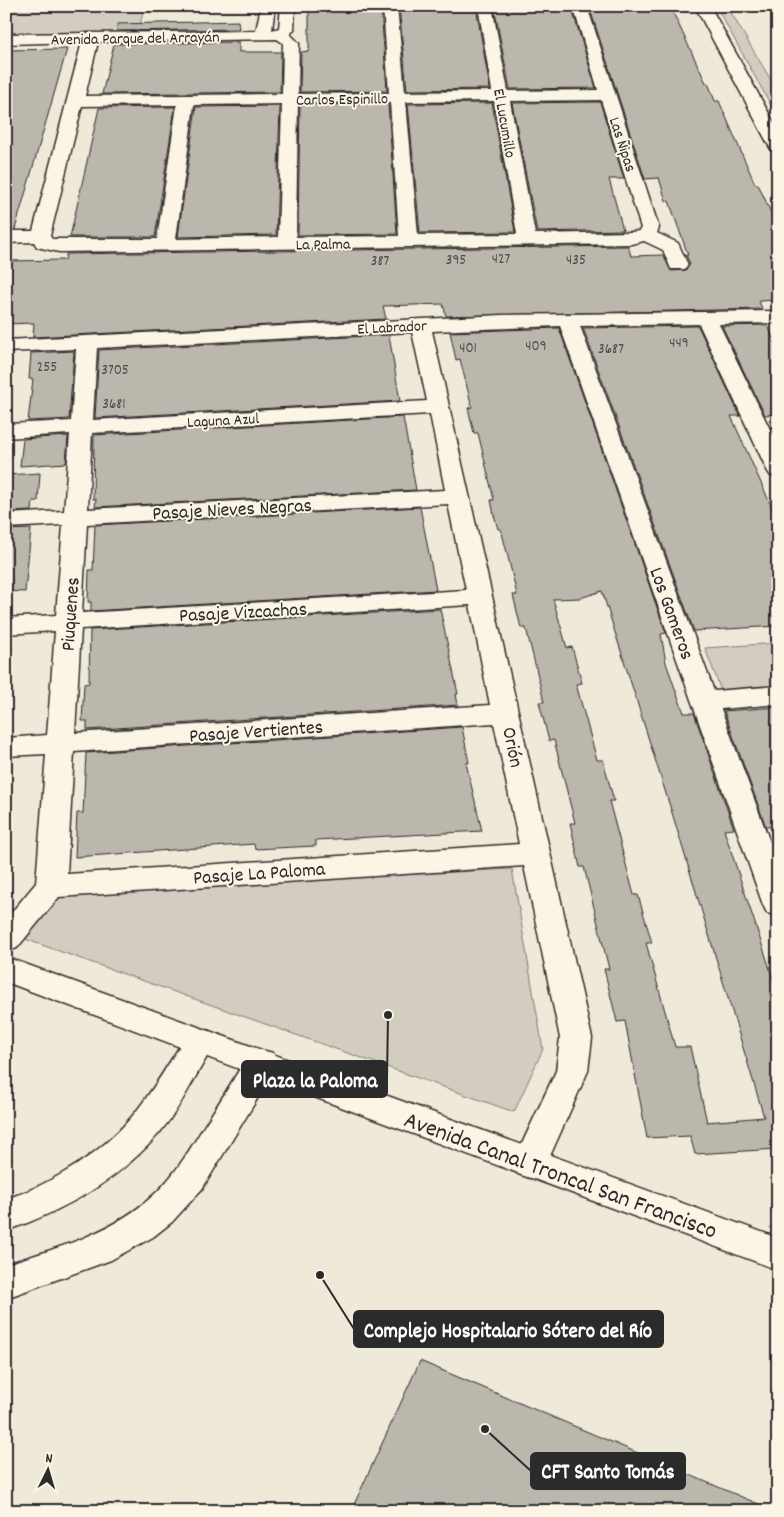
<svg xmlns="http://www.w3.org/2000/svg" width="784" height="1517" font-family="Dekko,sans-serif">
	<style>
		.green { fill: #d2cdc0; stroke: #7e7c76 }
		.building { fill: #bcb7ac; stroke: #2b2b2b; fill-rule: evenodd }
		.lines { fill: none; stroke-linecap: round; stroke-linejoin: round }
		.minor-casing { stroke: #2b2b2b; stroke-width: 3 }
		.major-casing { stroke: #2b2b2b; stroke-width: 3 }
		.minor { fill: #fcf5e5; fill-rule: evenodd }
		.major { fill: #fcf5e5; fill-rule: evenodd }
		.labels { text-anchor: middle; stroke-width: 4; stroke-linejoin: round; paint-order: stroke }
		.far-number-label { font-size: 15px; fill: #4f4e4b }
		.far-street-label { font-size: 16px; fill: #2b2b2b; stroke: #fcf5e5 }
		.street-label { font-size: 20px; fill: #2b2b2b; stroke: #fcf5e5 }
		.near-street-label { font-size: 24px; fill: #2b2b2b; stroke: #fcf5e5 }
		.leader { fill: none; stroke: #2b2b2b; stroke-width: 2 }
		.callout-dot { fill: #2b2b2b; stroke: #fcf5e5; stroke-width: 2 }
		.callout { fill: #2b2b2b; stroke: #2b2b2b; stroke-width: 2 }
		.callout-label { font-size: 21px; text-anchor: middle; font-weight: bold; fill: #fff }
	</style>
	<rect width="100%" height="100%" fill="#efe9da"/>
	<filter id="ink" filterUnits="userSpaceOnUse"><feTurbulence type="fractalNoise" baseFrequency=".02" numOctaves="2"/><feDisplacementMap in="SourceGraphic" scale="10" xChannelSelector="R" yChannelSelector="G"/><feConvolveMatrix kernelMatrix="1 2 1 2 8 2 1 2 1" color-interpolation-filters="sRGB"/></filter>
	<g filter="url(#ink)">
		<!-- green -->
		<path class="green" d="M6 6H252V7L144 8 138 34 6 35Z
			M716 6H727L778 92V118Z
			M778 643V691L723 696 705 648Z
			M512 869 543 1049 514 1112 22 938 56 893Z"/>
		<!-- building -->
		<path class="building" d="M546 6H571L596 88 510 89 494 7Z
			M589 6H670L706 83H708L715 101H719L755 184H758L778 228V300L759 301 762 309 446 316 443 304 383 306 386 319 33 337 34 323 6 324V261L65 260 66 254 628 246 631 256 663 255 671 271 686 270 690 264 686 255H688L669 201H666L659 178 645 179Z
			M399 7H476L490 89 407 90Z
			M309 8H381L387 91 300 92 301 52 309 51Z
			M238 21 239 29 117 31 118 24Z
			M239 42V52H281L280 92 102 94 114 44Z
			M67 49 15 229H6V50Z
			M600 102 624 179H609L623 230 537 232 512 103Z
			M492 103 515 232 420 233 408 104Z
			M388 104 397 234 298 235 300 105Z
			M280 106 276 235 178 237 196 107Z
			M175 107 155 237H70L99 108Z
			M768 325 778 351V414L765 415 722 326Z
			M698 326 740 416H731L778 521V626L694 631 583 328Z
			M559 328 666 633 661 634 666 663 677 694 684 713H694L734 829 724 830 778 993V1149L695 1154 690 1136 647 1138 625 1021 617 1022 604 969H609L584 867H580L570 823H575L554 740 549 741 539 702H544L536 668 526 628H521L513 595H517L510 565 501 529H498L494 515 491 500H494L478 433H474L468 408 472 407 460 359 456 360 450 332ZM602 591 673 816 764 1117 707 1122 690 1047H675L646 943H652L638 895H634L609 801H614L603 760H597L576 684 582 683 572 647 567 648 553 599 580 598Z
			M389 335 400 401 95 418 99 350Z
			M74 351 69 419 28 421 33 379H29L31 353Z
			M403 417 416 490 95 507 96 499H93L94 435Z
			M68 436 66 463 20 466 23 439Z
			M40 473 38 501H33L32 511 6 512V475Z
			M420 507 436 590 91 611V602H88L89 570H93L95 525Z
			M31 529 25 592 6 591V530Z
			M440 609 458 694H456L458 705 87 730V721H82L84 684 89 683 90 630Z
			M778 707V826L766 827 724 711Z
			M462 727 469 763H466L482 831 316 840V846L255 849 254 844 75 857 77 813H83L86 753Z
			M420 1361 775 1511H351Z"/>
		<g class="lines">
			<!-- minor casing -->
			<g class="minor-casing">
				<path id="minor" d="M261 6H275L272 30 279 28 281 6H295L294 30 290 34 299 43 298 94 389 93 383 6H397L405 92 492 91 478 6H492L508 91 598 90 573 6H587L659 228 657 233 678 243 688 265 685 269H671L663 250 644 241 631 244 59 252 37 247 34 242 6 243V231H33L82 42 6 44V34L256 31ZM277 39 283 43 282 94 85 96 98 42ZM601 100 641 228 639 231 631 232 535 234 510 101ZM494 101 517 234 418 235 406 102ZM390 102 399 236 296 237 298 103ZM282 104 278 237 176 239 194 105ZM177 105 157 239H52L50 236 82 106Z
					M695 6H710L778 130V151L772 150 769 146Z
					M778 311V323L719 324 778 446V477L770 475 767 470 699 324 580 326 714 691 778 686V704L721 709 778 864V916L767 913 763 905 560 326 432 331 592 1038 588 1071 542 1174 530 1178 518 1174 513 1163 556 1071 560 1038 524 866 59 897 17 948 6 952V919L36 883 46 754 6 756V738L47 735 55 631 6 634V618L56 615 63 525 6 528V514L64 511 70 434 6 438V424L71 421 76 349 6 352V340L502 315ZM412 332 427 401 93 420 97 348ZM430 414 445 490 88 509 92 433ZM448 504 466 590 82 613 87 524ZM470 605 490 705 75 733 81 629ZM494 723 519 844 67 874 74 752Z
					M200 1028 211 1032 216 1041 211 1050C195 1076 181 1107 161 1131 120 1180 65 1210 6 1231V1199C55 1183 107 1150 138 1109 157 1085 172 1057 189 1032Z
					M261 1050 273 1053 277 1063 273 1073 202 1189 172 1222 153 1237 111 1260 6 1298V1264C56 1249 108 1234 148 1200 172 1180 187 1154 203 1128 219 1103 234 1079 249 1053Z"/>
			</g>
			<!-- major casing -->
			<g class="major-casing">
				<path id="major" d="M6 957 778 1238V1270L6 982Z"/>
			</g>
			<!-- minor -->
			<use href="#minor" class="minor"/>
			<!-- major -->
			<use href="#major" class="major"/>
		</g>
	</g>
	<g class="labels">
		<!-- far-number labels -->
		<g class="far-number-label">
			<text x="501" y="263">427</text>
			<text x="456" y="264">395</text>
			<text x="576" y="264">435</text>
			<text x="380" y="265">387</text>
			<text x="679" y="347">449</text>
			<text x="536" y="350">409</text>
			<text x="468" y="352">401</text>
			<text x="611" y="353">3687</text>
			<text x="47" y="371">255</text>
			<text x="115" y="374">3705</text>
			<text x="114" y="408">3681</text>
		</g>
		<!-- far-street labels -->
		<g class="far-street-label">
			<text transform="translate(135 37) rotate(-1)" y="6">Avenida Parque del Arrayán</text>
			<text transform="translate(342 98) rotate(-1)" y="6">Carlos Espinillo</text>
			<text transform="translate(506 123) rotate(80)" y="6">El Lucumillo</text>
			<text transform="translate(624 144) rotate(72)" y="6">Las Ñipas</text>
			<text transform="translate(323 243) rotate(-1)" y="6">La Palma</text>
			<text transform="translate(392 326) rotate(-3)" y="6">El Labrador</text>
			<text transform="translate(223 419) rotate(-3)" y="6">Laguna Azul</text>
		</g>
		<!-- street labels -->
		<g class="street-label">
			<text transform="translate(232 508) rotate(-3)" y="7">Pasaje Nieves Negras</text>
			<text transform="translate(243 611) rotate(-3)" y="7">Pasaje Vizcachas</text>
			<text transform="translate(673 613) rotate(70)" y="7">Los Gomeros</text>
			<text transform="translate(69 614) rotate(-86)" y="7">Piuquenes</text>
			<text transform="translate(256 730) rotate(-4)" y="7">Pasaje Vertientes</text>
			<text transform="translate(514 747) rotate(78)" y="7">Orión</text>
			<text transform="translate(259 872) rotate(-4)" y="7">Pasaje La Paloma</text>
		</g>
		<!-- near-street labels -->
		<g class="near-street-label">
			<text transform="translate(561 1174) rotate(20)" y="8">Avenida Canal Troncal San Francisco</text>
		</g>
	</g>
	<!-- callouts -->
	<path class="leader" d="M388 1015L387 1079M320 1275L354 1329M485 1429L531 1471"/>
	<g class="callout-dot">
		<circle cx="388" cy="1015" r="5"/>
		<circle cx="320" cy="1275" r="5"/>
		<circle cx="485" cy="1429" r="5"/>
	</g>
	<g class="callout">
		<rect x="242" y="1061" width="145" height="36" rx="5"/>
		<rect x="354" y="1311" width="309" height="36" rx="5"/>
		<rect x="531" y="1453" width="154" height="36" rx="5"/>
	</g>
	<g class="callout-label">
		<text x="315" y="1087">Plaza la Paloma</text>
		<text x="508" y="1337">Complejo Hospitalario Sótero del Río</text>
		<text x="608" y="1478">CFT Santo Tomás</text>
	</g>
	<!-- margin -->
	<rect width="784" height="1517" fill="none" stroke="#fcf5e5" stroke-width="25"/>
	<rect x="12" y="12" width="759" height="1492" fill="none" stroke="#2b2b2b" stroke-width="2" filter="url(#ink)"/>
	<!-- north arrow -->
	<g transform="translate(48 1470) rotate(5)" stroke="#fcf5e5" stroke-width="4" paint-order="stroke">
	<path d="M0-4L9 19L0 12L-9 19Z" fill="#2b2b2b"/>
	<text y="-8" font-size="14" font-weight="bold" text-anchor="middle" fill="#2b2b2b">N</text>
	</g>
</svg>
